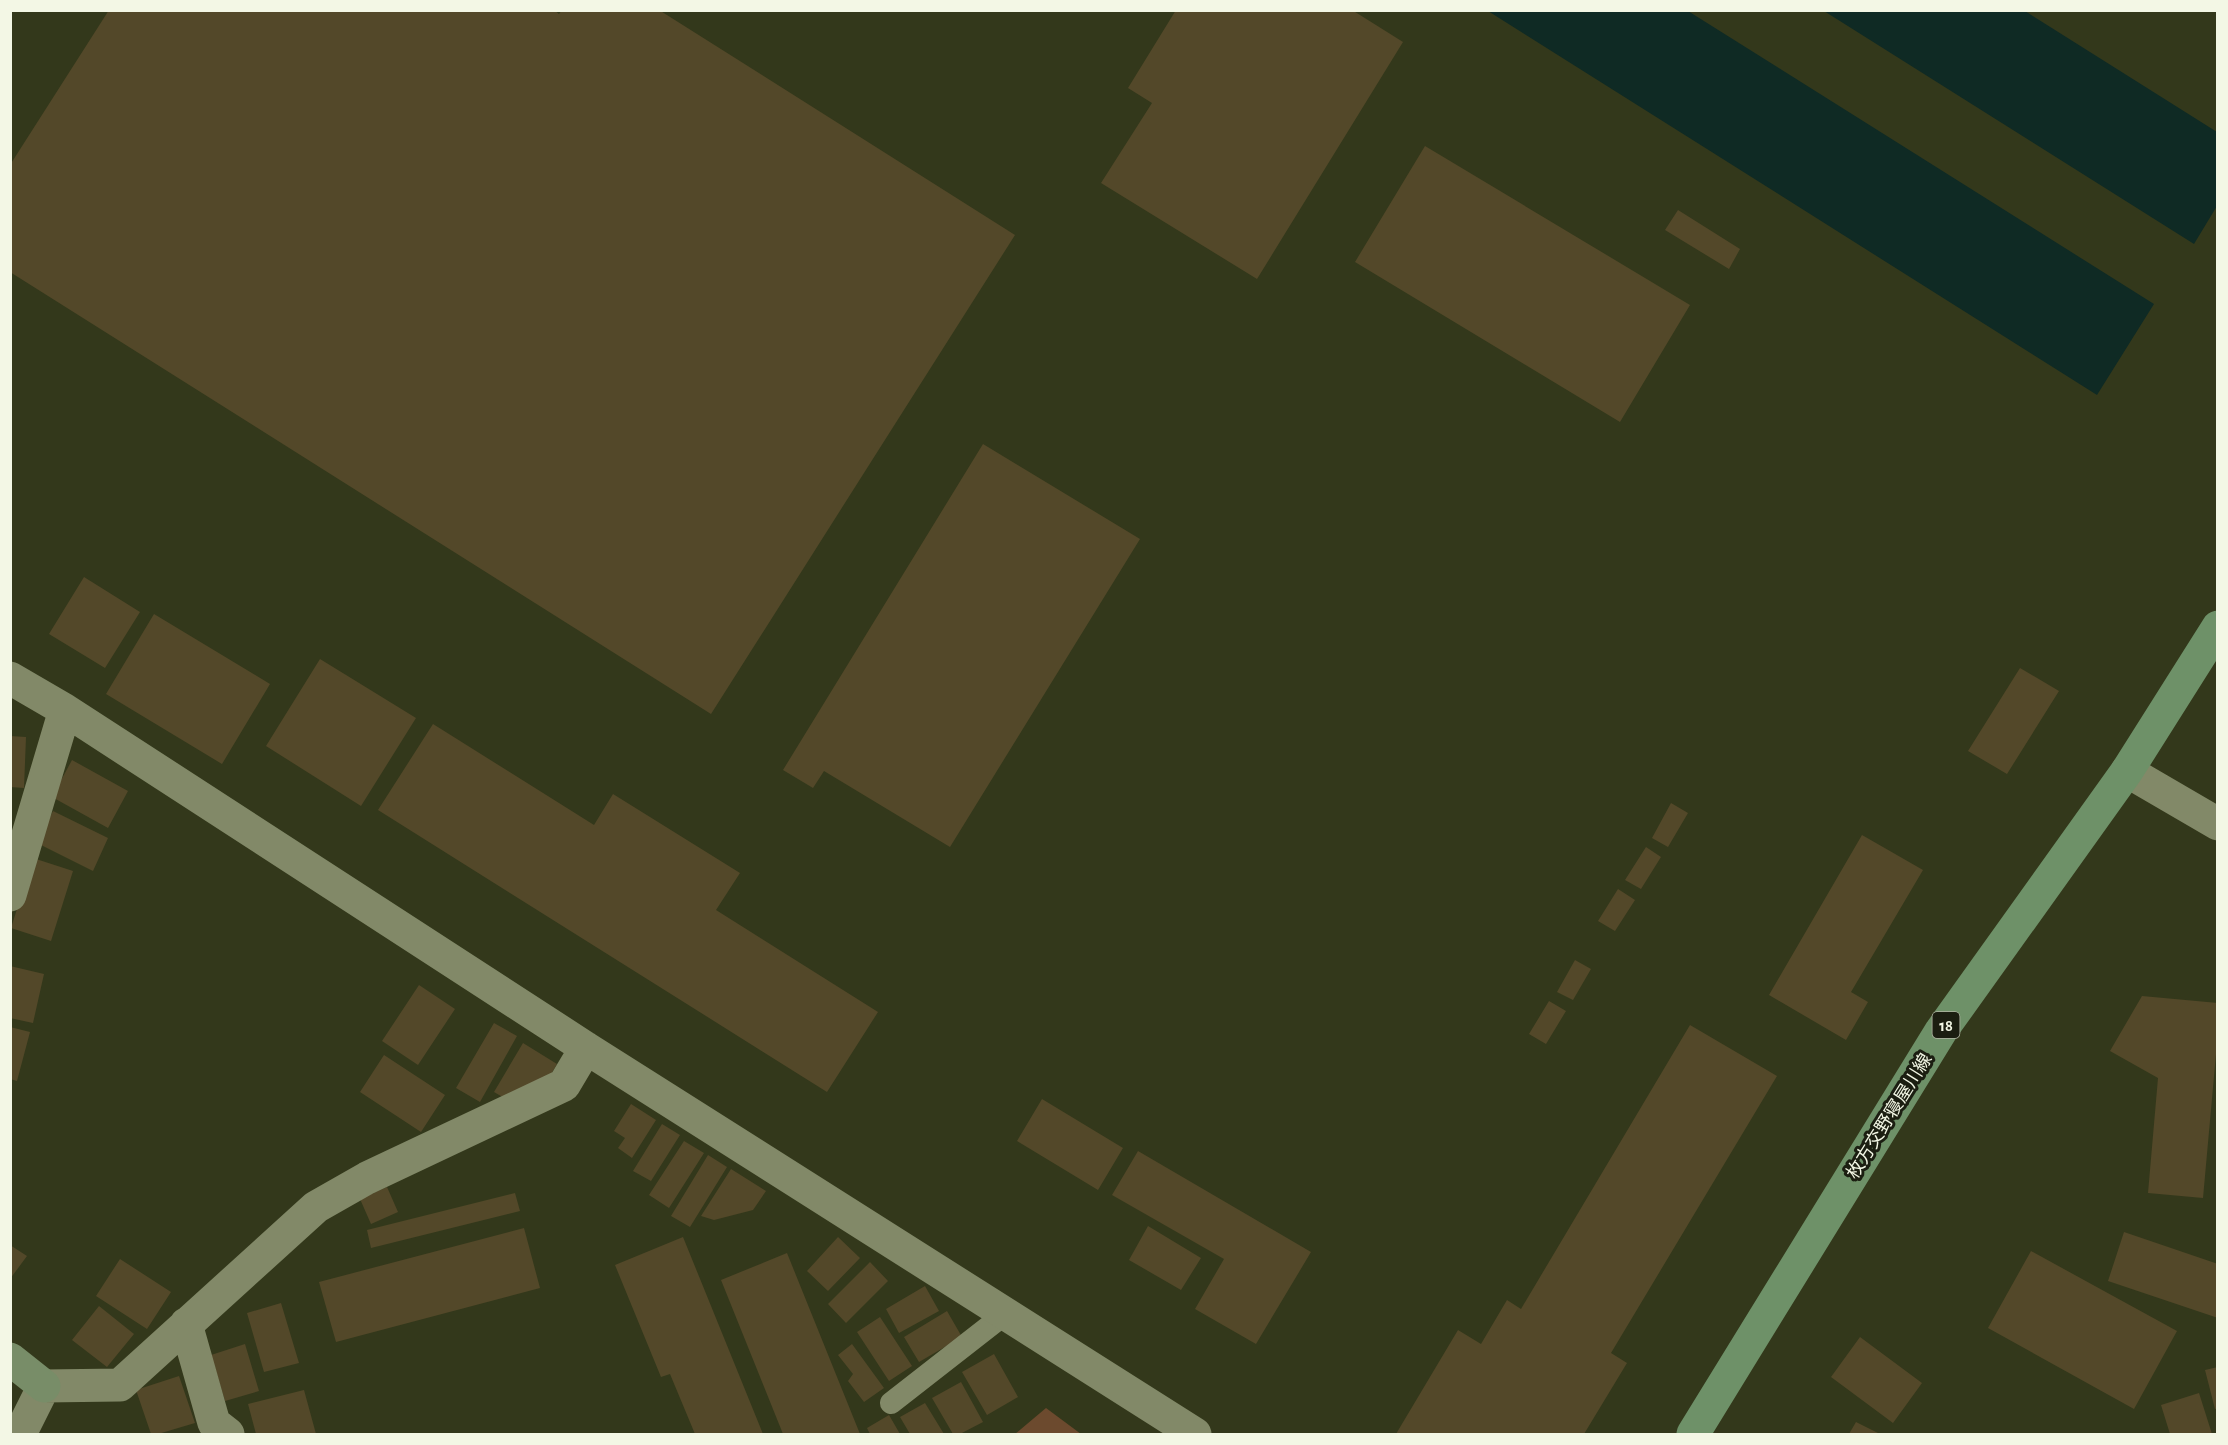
<svg xmlns="http://www.w3.org/2000/svg" width="2228" height="1445" font-family="'Alegreya Sans','Noto Sans JP',sans-serif">
	<style>
		.green { fill: #6c4a2e }
		.water { fill: #0f2a24 }
		.building { fill: #534829 }
		.lines { fill: none; stroke-linecap: round; stroke-linejoin: round }
		.lane { stroke: #828968; stroke-width: 22 }
		.street { stroke: #828968; stroke-width: 33 }
		.secondary { stroke: #788d68; stroke-width: 33 }
		.primary { stroke: #6e9168; stroke-width: 33 }
		.labels { text-anchor: middle; stroke-width: 6; stroke-linejoin: round; paint-order: stroke }
		.shield { fill: #1b1e11; stroke: #b2b6a5; stroke-width: 1.5 }
		.shield-label { font-size: 16px; font-weight: bold; fill: #f3f7e5 }
		.street-label { font-size: 18px; fill: #f3f7e5; stroke: #1b1e11 }
	</style>
	<rect width="100%" height="100%" fill="#33381b"/>
	<!-- green -->
	<path class="green" d="M1046 1408 1081 1434H1015Z"/>
	<!-- water -->
	<path class="water" d="M1488 11H1688L2154 304 2097 395Z
		M1824 11H2025L2217 132V206L2194 244Z"/>
	<!-- building -->
	<path class="building" d="M109 10H554L559 14 562 10H659L1015 235 711 714 10 272V165Z
		M1176 10H1352L1403 42 1257 279 1101 183 1152 103 1128 88Z
		M1425 146 1690 305 1620 422 1355 262Z
		M1678 210 1740 249 1729 269 1665 230Z
		M983 444 1140 539 950 847 824 771 813 788 783 770Z
		M84 577 140 612 105 668 49 634Z
		M154 614 270 684 222 764 106 694Z
		M320 659 416 718 361 806 266 746Z
		M2020 668 2059 691 2007 774 1968 751Z
		M433 724 594 825 613 794 740 873 716 910 878 1012 827 1092 378 810Z
		M10 736 26 737 24 788 10 787Z
		M72 760 128 791 108 828 52 797Z
		M1671 803 1688 813 1668 847 1652 838Z
		M53 811 108 838 93 871 37 843Z
		M1862 835 1923 870 1851 992 1868 1002 1846 1040 1769 995Z
		M1646 847 1661 857 1641 889 1625 880Z
		M33 858 73 871 51 941 11 928Z
		M1618 889 1635 900 1615 931 1598 921Z
		M1575 960 1591 969 1573 1000 1557 992Z
		M10 966 44 974 33 1023 10 1018Z
		M419 985 455 1009 418 1065 382 1041Z
		M2142 996 2218 1003V1032L2203 1198 2148 1193 2158 1078 2110 1051Z
		M1549 1001 1566 1011 1546 1044 1529 1034Z
		M494 1023 517 1036 480 1102 456 1088Z
		M1690 1025 1777 1076 1611 1353 1627 1363 1584 1434H1396L1458 1330 1481 1344 1507 1300 1521 1309Z
		M10 1027 30 1032 17 1081 10 1079Z
		M523 1043 557 1064 546 1083 506 1099 494 1092Z
		M384 1055 445 1095 421 1132 360 1092Z
		M1042 1099 1123 1148 1098 1190 1017 1141Z
		M631 1104 656 1120 632 1158 618 1148 625 1138 614 1131Z
		M662 1124 680 1135 651 1181 633 1171Z
		M684 1141 704 1153 669 1208 649 1195Z
		M1138 1151 1311 1252 1256 1344 1195 1309 1224 1259 1112 1195Z
		M708 1155 727 1167 690 1227 671 1216Z
		M731 1169 766 1191 753 1210 714 1220 701 1216Z
		M387 1187 398 1212 371 1224 360 1199Z
		M515 1193 520 1211 371 1248 367 1230Z
		M1148 1226 1201 1258 1181 1290 1129 1260Z
		M524 1228 540 1288 336 1342 319 1282Z
		M2124 1232 2218 1264V1318L2108 1281Z
		M683 1237 763 1434H695L670 1374 661 1377 615 1265Z
		M838 1237 860 1258 828 1291 807 1271Z
		M10 1245 27 1256 10 1279Z
		M2031 1251 2177 1331 2134 1409 1988 1328Z
		M787 1253 860 1434H783L721 1280Z
		M120 1259 171 1292 147 1329 96 1296Z
		M870 1262 888 1281 846 1323 828 1304Z
		M925 1286 939 1311 899 1333 886 1309Z
		M281 1303 299 1363 264 1372 247 1313Z
		M99 1306 134 1334 107 1367 72 1340Z
		M947 1311 962 1337 919 1362 904 1337Z
		M880 1317 912 1366 889 1381 857 1332Z
		M1860 1337 1922 1383 1893 1423 1831 1377Z
		M245 1344 259 1391 225 1401 211 1355Z
		M852 1344 884 1388 864 1402 848 1381 853 1374 838 1355Z
		M994 1354 1018 1397 987 1415 962 1372Z
		M2218 1367V1408L2215 1409 2205 1370Z
		M179 1376 195 1423 158 1434H151L136 1390Z
		M961 1382 983 1422 960 1434H953L932 1398Z
		M304 1390 316 1434H256L248 1404Z
		M2199 1393 2212 1434H2170L2161 1405Z
		M925 1403 944 1434H910L900 1417Z
		M889 1415 900 1434H870L867 1428Z
		M1856 1422 1880 1434H1849Z"/>
	<g class="lines">
		<!-- lane -->
		<path class="lane" d="M891 1403 1005 1314"/>
		<!-- street -->
		<path class="street" d="M10 678 65 710 586 1048 1195 1434
			M2127 771 2218 824
			M10 895 65 710
			M186 1324 214 1423 228 1434
			M20 1434 44 1386 120 1385 316 1207 367 1178 564 1085 586 1048"/>
		<!-- secondary -->
		<path class="secondary" d="M10 1359 44 1386"/>
		<!-- primary -->
		<path class="primary" d="M1693 1434 1941 1031 2127 771 2218 627"/>
	</g>
	<g class="labels">
		<!-- shield labels -->
		<rect class="shield" x="1932.5" y="1012" width="27" height="26" rx="4.5"/>
		<g class="shield-label">
			<text x="1946" y="1031">18</text>
		</g>
		<!-- street labels -->
		<g class="street-label">
			<text transform="translate(1889 1116) rotate(-58)" y="6">枚方交野寝屋川線</text>
		</g>
	</g>
	<!-- border -->
	<rect width="2228" height="1445" fill="none" stroke="#f3f7e5" stroke-width="24"/>
</svg>
